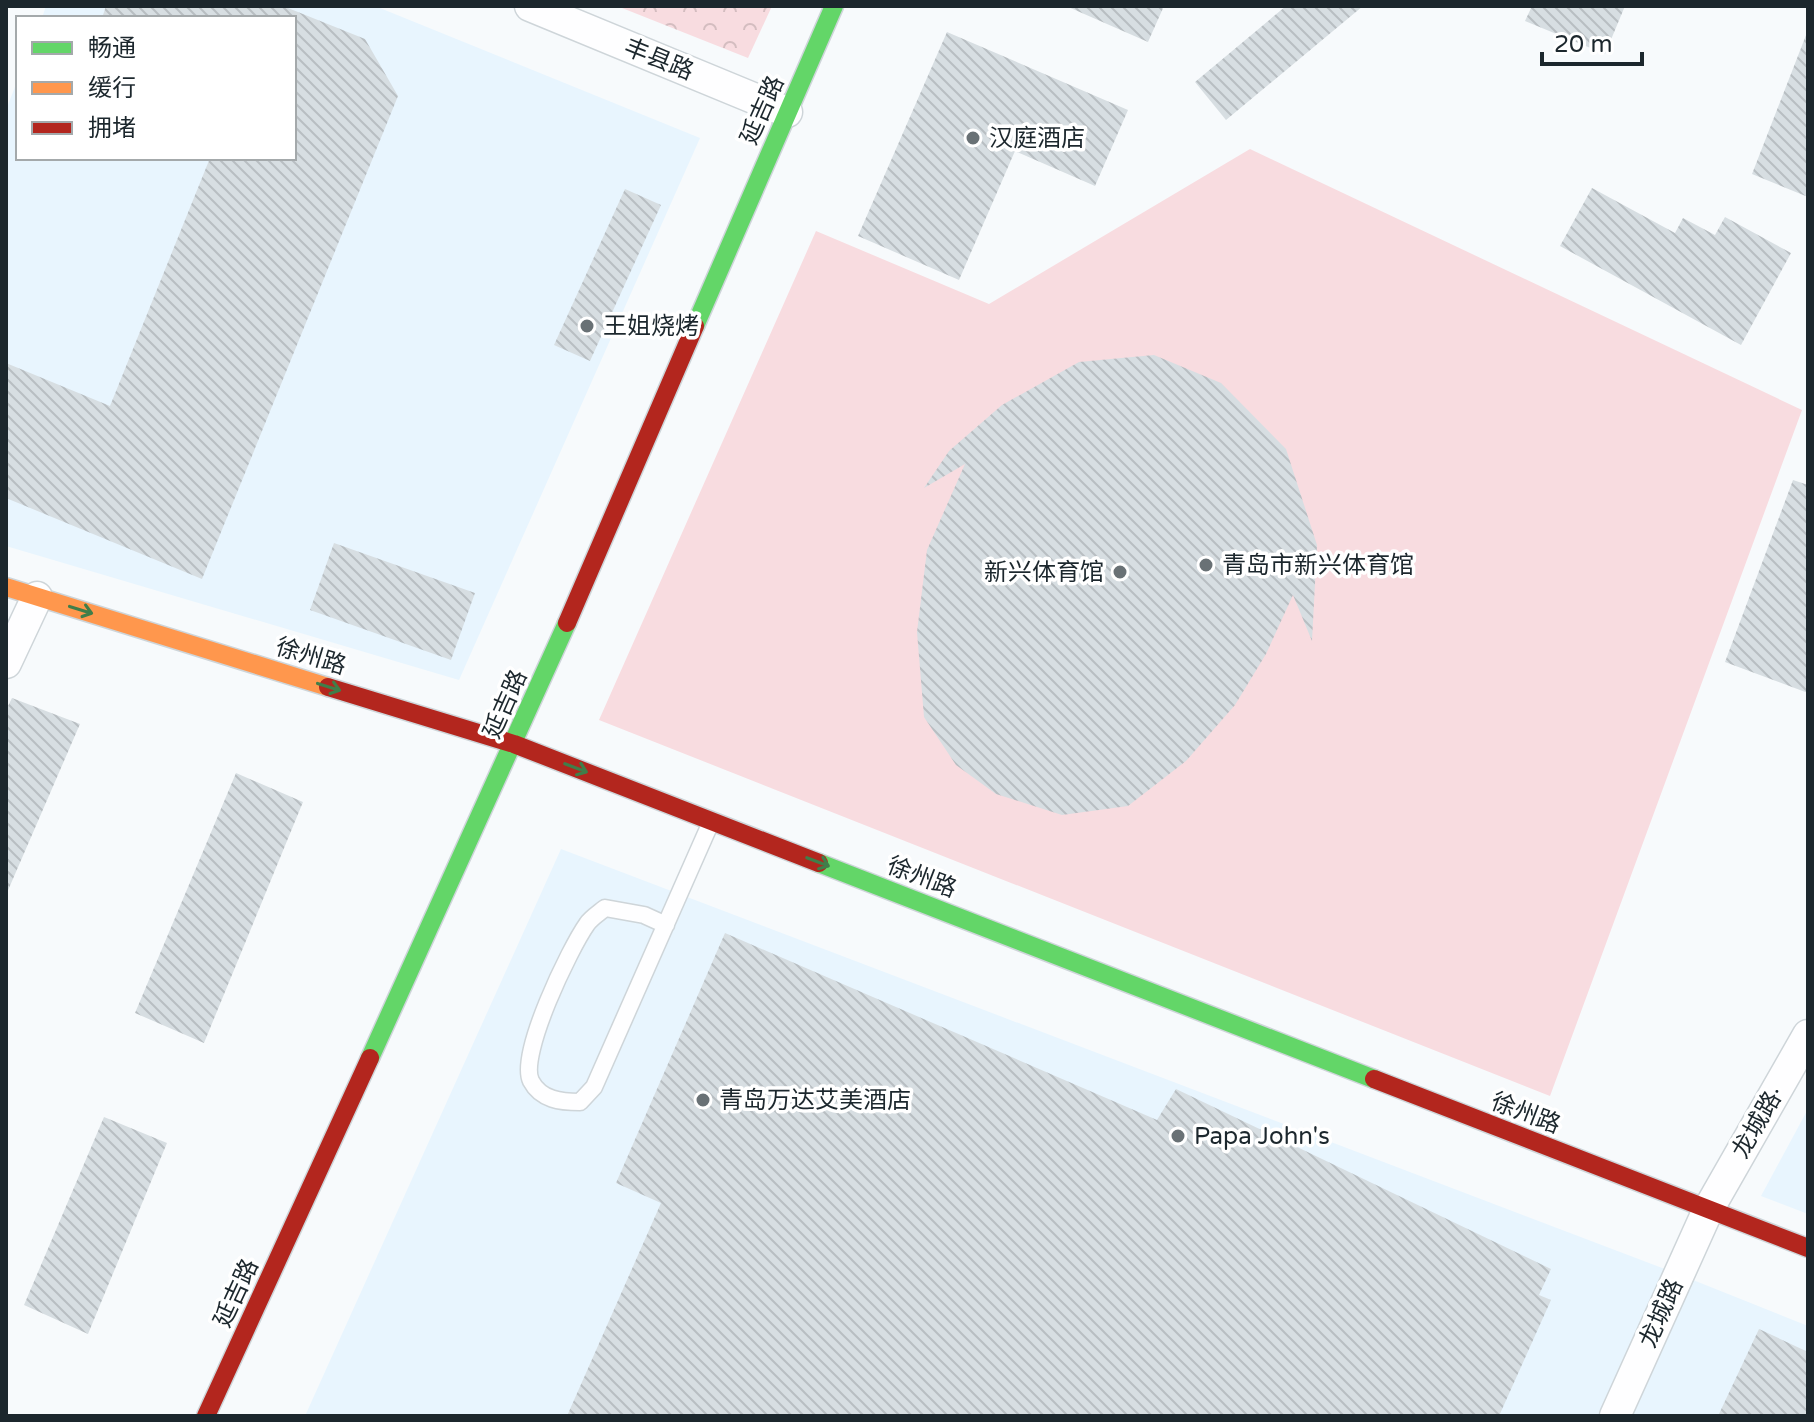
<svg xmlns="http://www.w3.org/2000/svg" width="1814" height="1422" font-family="'Varela Round','Noto Sans SC',sans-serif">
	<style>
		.built { fill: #e8f5fe }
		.green { fill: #f8dce0 }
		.forest { fill: url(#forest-crowns) }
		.building { fill: url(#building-back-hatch) }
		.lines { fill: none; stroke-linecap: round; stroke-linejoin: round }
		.lane-casing { stroke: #ced5d9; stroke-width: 19 }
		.street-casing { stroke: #ced5d9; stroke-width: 33 }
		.fast-casing { stroke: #ced5d9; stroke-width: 21 }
		.slow-casing { stroke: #ced5d9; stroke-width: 21 }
		.jam-casing { stroke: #ced5d9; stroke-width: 21 }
		.lane { stroke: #fefeff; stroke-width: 16 }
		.street { stroke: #fefeff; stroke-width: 30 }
		.fast { stroke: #63d668; stroke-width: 18 }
		.slow { stroke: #ff974d; stroke-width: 18 }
		.jam { stroke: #b3261e; stroke-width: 18 }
		.oneway { stroke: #407e4a }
		.poi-dot { fill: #697175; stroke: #fff; stroke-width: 3 }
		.labels { text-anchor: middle; stroke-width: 7; stroke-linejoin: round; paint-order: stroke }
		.street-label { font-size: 24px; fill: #1c272d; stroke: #fff }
		.poi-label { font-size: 24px; fill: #1c272d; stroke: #fff; text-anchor: start }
	</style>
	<defs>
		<pattern id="forest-crowns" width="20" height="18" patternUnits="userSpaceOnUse" patternTransform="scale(2)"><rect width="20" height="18" fill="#f8dce0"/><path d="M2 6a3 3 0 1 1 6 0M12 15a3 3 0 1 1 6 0" fill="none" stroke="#d4bdc0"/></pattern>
		<pattern id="building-back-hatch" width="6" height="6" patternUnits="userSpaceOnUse" patternTransform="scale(2)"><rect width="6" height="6" fill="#d7dee2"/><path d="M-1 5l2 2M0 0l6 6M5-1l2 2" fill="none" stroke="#b8bec2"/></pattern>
	</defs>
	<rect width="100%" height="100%" fill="#f7fafc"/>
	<!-- built -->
	<path class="built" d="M46 6H375L700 138 459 680 6 546V110L18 79V158H294V18H42Z
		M561 849 1678 1274 1808 1326V1416H305Z
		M1808 1109V1214L1761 1196Z"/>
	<!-- green -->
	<path class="green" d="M1250 149 1802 410 1550 1096 599 720 816 231 989 304Z"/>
	<!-- forest -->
	<path class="forest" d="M617 6H772L748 58Z"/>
	<!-- building -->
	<path class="building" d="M106 6H283L365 39 398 96 202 579 6 498V363L110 406 210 158H294V18H102Z
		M1066 6H1164L1148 42Z
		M1286 6H1363L1226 120 1195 82Z
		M1532 6H1625L1605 54 1525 21Z
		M1808 30V197L1752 174Z
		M947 32 1128 110 1095 186 1015 151 959 280 858 236Z
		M1592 188 1675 233 1683 218 1715 235 1725 217 1791 253 1741 345 1560 246Z
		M625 189 661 205 590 361 554 345Z
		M1154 355 1221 383 1286 449 1317 545 1312 641 1293 595 1266 654 1235 705 1186 761 1128 806 1062 815 996 794 956 765 924 717 917 632 927 550 965 464 924 488 949 451 1002 405 1079 362Z
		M1793 480 1808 485V693L1725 662Z
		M334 543 475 593 451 660 310 610Z
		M12 698 80 724 6 895V710Z
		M236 773 303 802 204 1043 135 1013Z
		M725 933 1157 1120 1176 1089 1551 1269 1539 1295 1551 1300 1499 1416H567L661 1203 616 1183Z
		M104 1117 167 1143 88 1334 24 1305Z
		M1759 1329 1808 1352V1416H1718Z"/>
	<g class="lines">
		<!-- lane casing -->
		<g class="lane-casing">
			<path id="lane" d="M666 925 644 915 605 908C599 913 591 918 587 924 570 948 518 1055 531 1081 541 1100 561 1102 580 1102L594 1087 711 822"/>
		</g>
		<!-- street casing -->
		<g class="street-casing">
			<path id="street" d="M530 6 787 112
				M6 663 37 597
				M1615 1416 1708 1210 1808 1035"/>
		</g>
		<!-- fast casing -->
		<g class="fast-casing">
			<path id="fast" d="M695 326 834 6
				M819 863 1374 1079
				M370 1058 567 623"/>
		</g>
		<!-- slow casing -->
		<g class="slow-casing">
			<path id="slow" d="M6 587 328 687"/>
		</g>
		<!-- jam casing -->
		<g class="jam-casing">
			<path id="jam" d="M567 623 695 326
				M328 687 514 744 819 863
				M1374 1079 1808 1248
				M206 1416 370 1058"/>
		</g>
		<!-- lane -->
		<use href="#lane" class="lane"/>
		<!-- street -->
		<use href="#street" class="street"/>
		<!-- fast -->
		<use href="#fast" class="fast"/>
		<!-- slow -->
		<use href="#slow" class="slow"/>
		<!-- jam -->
		<use href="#jam" class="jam"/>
	</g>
	<!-- one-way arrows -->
	<defs><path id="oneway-shaft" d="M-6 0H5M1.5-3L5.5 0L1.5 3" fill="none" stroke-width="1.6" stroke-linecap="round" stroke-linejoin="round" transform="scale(2)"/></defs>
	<g class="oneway">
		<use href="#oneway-shaft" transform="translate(81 610) rotate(17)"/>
		<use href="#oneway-shaft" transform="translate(329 687) rotate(17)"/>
		<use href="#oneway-shaft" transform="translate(576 768) rotate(21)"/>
		<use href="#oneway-shaft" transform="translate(818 862) rotate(21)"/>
	</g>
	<!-- markers -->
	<g class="poi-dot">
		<circle cx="973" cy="138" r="8"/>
		<circle cx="587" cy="326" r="8"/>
		<circle cx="1206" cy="565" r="8"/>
		<circle cx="1120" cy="572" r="8"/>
		<circle cx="703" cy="1100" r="8"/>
		<circle cx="1178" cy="1136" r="8"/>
	</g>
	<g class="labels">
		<!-- street labels -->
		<g class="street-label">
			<text transform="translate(659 59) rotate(22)" y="8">丰县路</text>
			<text transform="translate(762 110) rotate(-66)" y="8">延吉路</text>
			<text transform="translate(311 656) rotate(17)" y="8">徐州路</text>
			<text transform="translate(505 704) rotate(-66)" y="8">延吉路</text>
			<text transform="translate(922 877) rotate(21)" y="8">徐州路</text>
			<text transform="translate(1526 1113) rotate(21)" y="8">徐州路</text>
			<text transform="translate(1758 1122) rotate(-60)" y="8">龙城路·</text>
			<text transform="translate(236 1293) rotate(-65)" y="8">延吉路</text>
			<text transform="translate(1661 1313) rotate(-66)" y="8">龙城路</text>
		</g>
		<!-- poi labels -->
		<g class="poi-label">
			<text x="989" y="146">汉庭酒店</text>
			<text x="603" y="334">王姐烧烤</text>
			<text x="1222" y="573">青岛市新兴体育馆</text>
			<text x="1104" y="580" text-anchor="end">新兴体育馆</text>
			<text x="719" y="1108">青岛万达艾美酒店</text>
			<text x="1194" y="1144">Papa John's</text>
		</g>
	</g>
	<!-- border -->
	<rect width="1814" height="1422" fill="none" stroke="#1c272d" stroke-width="16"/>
	<!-- legend -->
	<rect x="16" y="16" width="280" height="144" fill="#ffffff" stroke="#a4a9ab" stroke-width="2"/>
	<rect x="32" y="42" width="40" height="12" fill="#63d668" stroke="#a4a9ab" stroke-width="2"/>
	<text x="88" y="56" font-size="24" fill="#1c272d">畅通</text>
	<rect x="32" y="82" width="40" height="12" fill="#ff974d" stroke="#a4a9ab" stroke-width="2"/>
	<text x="88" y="96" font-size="24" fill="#1c272d">缓行</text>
	<rect x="32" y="122" width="40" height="12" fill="#b3261e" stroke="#a4a9ab" stroke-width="2"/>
	<text x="88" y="136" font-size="24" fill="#1c272d">拥堵</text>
	<!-- scale -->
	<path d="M1542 52v12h100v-12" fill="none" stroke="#1c272d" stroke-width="4"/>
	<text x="1554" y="52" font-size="24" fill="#1c272d" stroke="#ffffff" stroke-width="6" paint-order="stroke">20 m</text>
</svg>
